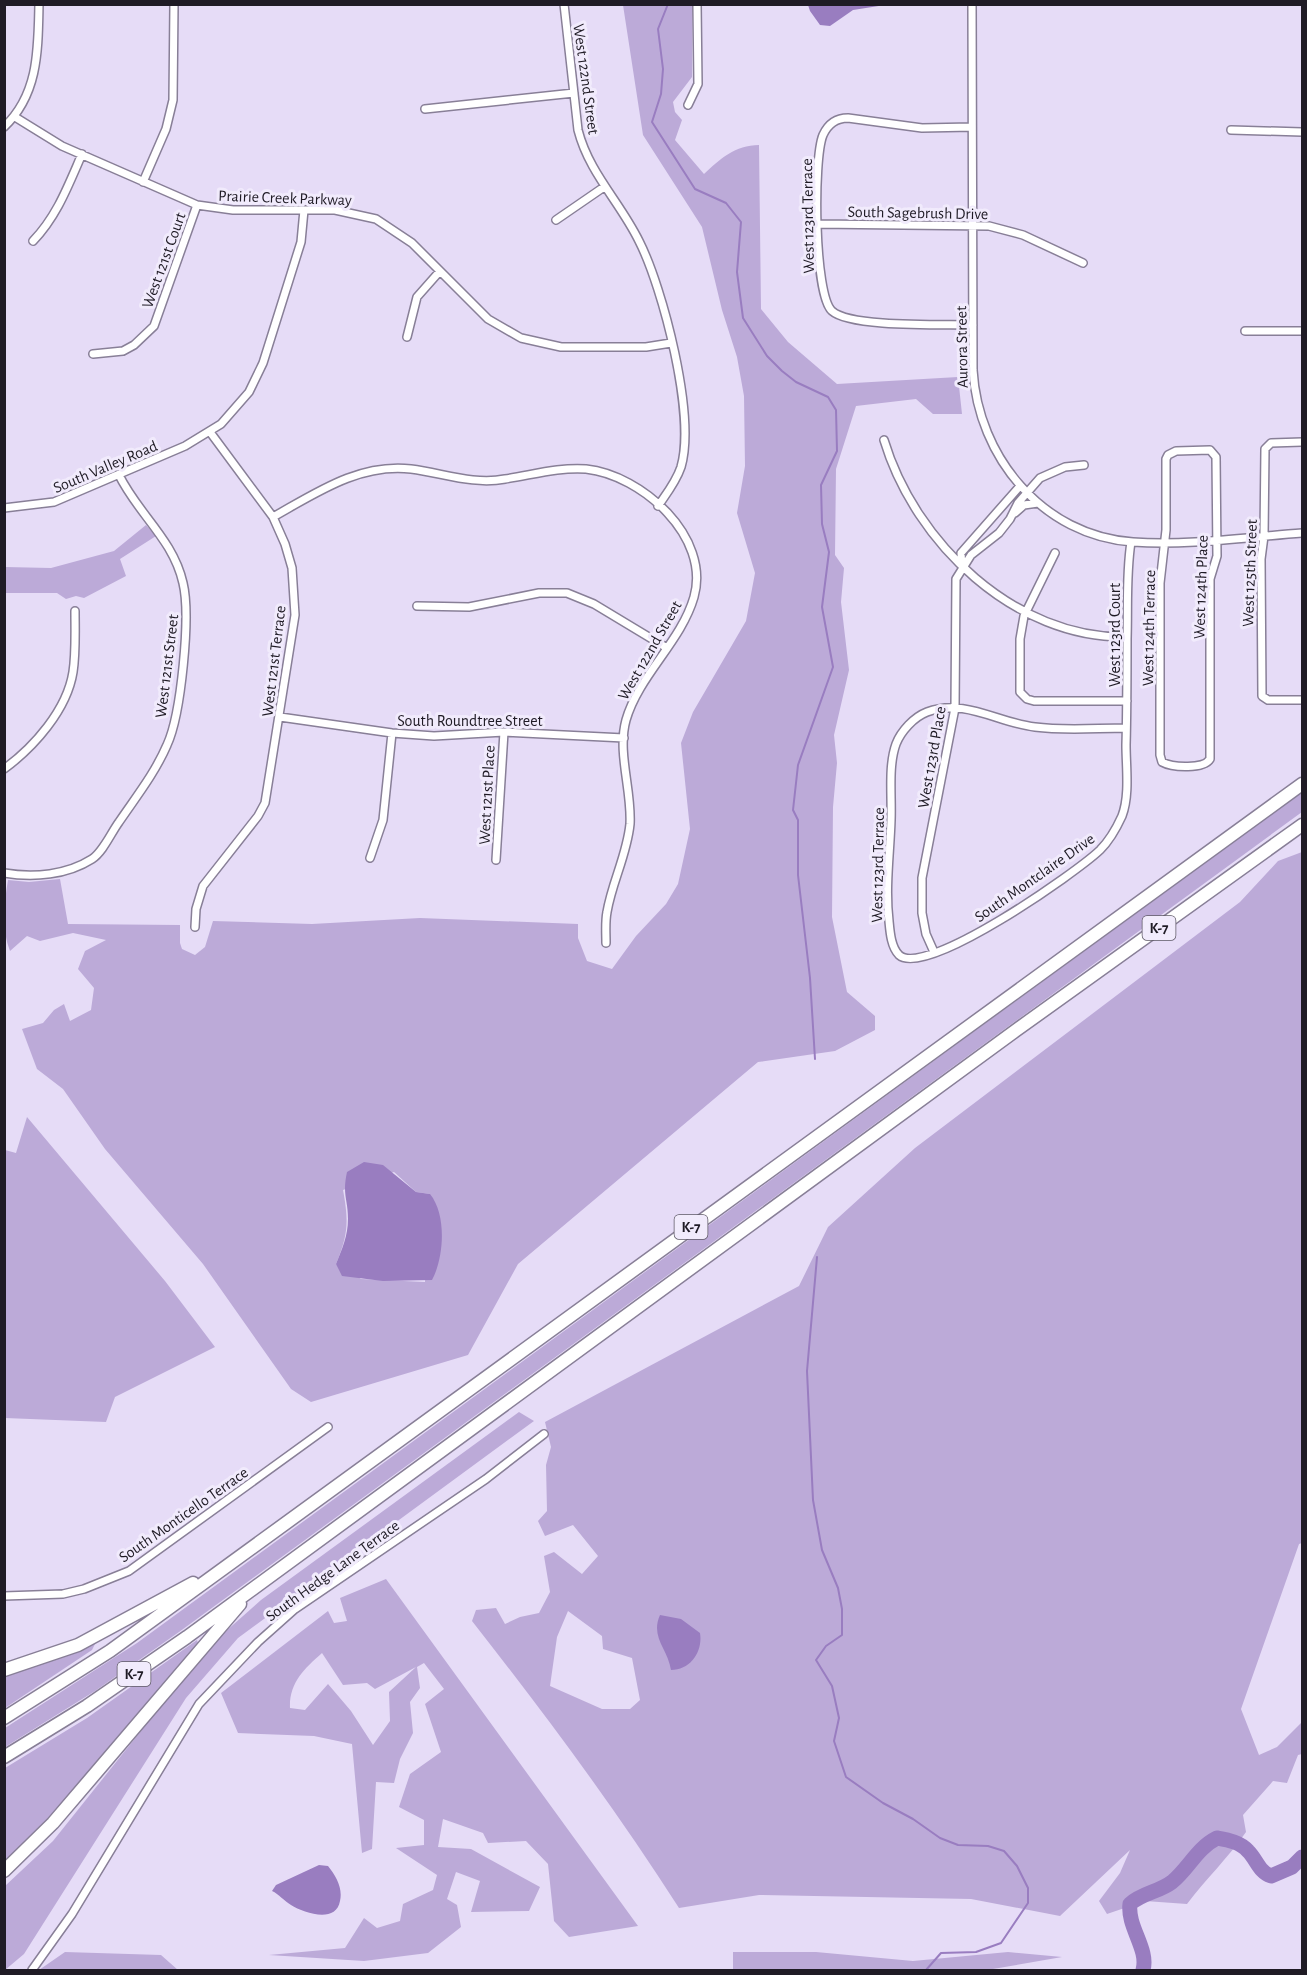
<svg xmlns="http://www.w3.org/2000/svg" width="1307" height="1975" font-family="'Alegreya Sans',sans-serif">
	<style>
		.green { fill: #bcaad8; fill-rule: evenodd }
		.water { fill: #997dc0 }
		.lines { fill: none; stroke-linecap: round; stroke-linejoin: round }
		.stream { stroke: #997dc0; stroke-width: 2 }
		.river { stroke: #997dc0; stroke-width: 15 }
		.street-casing { stroke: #887f97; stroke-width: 10 }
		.highway-casing { stroke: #887f97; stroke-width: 15 }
		.street { stroke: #fff; stroke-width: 7 }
		.highway { stroke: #fff; stroke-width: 12 }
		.labels { text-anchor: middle; stroke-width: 6; stroke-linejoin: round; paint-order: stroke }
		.shield { fill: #f1ebfc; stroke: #5e5966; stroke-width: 1.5 }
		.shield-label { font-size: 15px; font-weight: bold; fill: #1f1b25 }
		.street-label { font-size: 16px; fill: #1f1b25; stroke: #f1ebfc }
	</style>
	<rect width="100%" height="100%" fill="#e6dcf7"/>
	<!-- green -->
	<path class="green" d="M623 5H692V77L673 102 675 112 682 120 675 140 704 174C720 159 735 145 759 145L761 309 788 342 837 384 958 377 962 414H933L916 399 856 406 836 469 835 555 844 568 841 602 849 670 834 735 837 763 833 807 832 917 847 992 875 1016V1030L835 1051 758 1062 518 1264 468 1355 311 1402 291 1389 203 1264 105 1149 63 1089 37 1069 22 1029 43 1023 54 1010 64 1004 70 1021 91 1010 94 988 78 969 85 951 106 940 73 933 40 941 27 936 10 951C1 928 4 904 8 880L29 882 60 879 68 924 180 925V943L182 949 195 955 205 947 213 921 312 924 420 918 578 924V938L587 961 612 969 636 936 666 904 678 884 690 829 681 743 693 712 746 621 755 573 737 513 745 466 744 396 737 357 722 310 702 227 643 135ZM394 1172 416 1192 430 1194 425 1282 361 1279 336 1264C348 1235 349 1222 343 1190Z
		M146 525 156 536 120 559 126 576 84 598 76 596 66 599 57 593H5V567L51 568 114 551Z
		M1302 792V812L179 1632 95 1691 5 1747V1728L137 1643Z
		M1302 852V1543L1299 1544 1241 1709 1259 1755 1277 1747 1302 1722V1754L1298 1755 1287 1783 1273 1781 1243 1815 1246 1832C1228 1858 1206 1879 1187 1904L1145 1901 1107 1914 1099 1901 1120 1873 1130 1850 1060 1916 971 1899 759 1895 679 1908C615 1808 545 1714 472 1621L476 1610 496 1608 505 1624 520 1617 539 1613 550 1592 544 1556 554 1552 582 1574 598 1556 573 1525 545 1536 538 1521 547 1511 546 1465 551 1447 545 1422 799 1286 828 1227 915 1148 1240 902 1278 861ZM568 1611 602 1636 603 1649 632 1658 640 1700 630 1709H602L550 1686 557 1637Z
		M27 1117 165 1281 215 1347 115 1397 106 1422 5 1418V1150L16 1153Z
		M519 1412 534 1421 238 1638 186 1698 24 1954 5 1970V1886L53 1841 208 1647 261 1600Z
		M386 1579 638 1926 569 1937 554 1921 548 1864 526 1841 488 1843 483 1833 443 1819 438 1847 471 1849 540 1887 529 1911 471 1912 480 1881 456 1872 447 1899 457 1905 461 1927 428 1953 364 1961 269 1955 345 1948 364 1918 377 1928 400 1921 403 1904 433 1890 437 1875 396 1848 424 1845V1820L399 1807 410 1774 441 1752 425 1704 444 1689 424 1663 417 1667 420 1688 410 1702 413 1733 400 1759 394 1783 376 1782 372 1849 362 1853 352 1744 314 1736 238 1733 221 1693 328 1611 334 1623 347 1621 340 1598ZM322 1653 343 1685 367 1683 375 1689 416 1667 389 1692 390 1721 373 1745 351 1711 328 1684 305 1710 290 1708C289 1683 304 1669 322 1653Z
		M197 1640 198 1643 68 1798 5 1865V1768L87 1718Z
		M96 1642 92 1650 5 1708V1675L57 1659Z
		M65 1952 161 1955 178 1970H39Z
		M733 1952H816L913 1961 1008 1952 1062 1957 987 1970H733Z"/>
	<!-- water -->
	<path class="water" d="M808 5 809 4 885 5 853 10 830 26 820 25 810 11Z
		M364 1162 383 1165 416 1192 430 1194C447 1215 444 1258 432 1280L383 1281 342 1276 336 1264C342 1249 348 1236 348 1219 348 1199 342 1195 347 1172Z
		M660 1615 681 1619 700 1633C703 1651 691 1670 671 1670 668 1649 650 1637 660 1615Z
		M319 1865 328 1866C336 1876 343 1888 340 1901 336 1924 304 1913 291 1905 284 1901 279 1894 272 1891L276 1885Z"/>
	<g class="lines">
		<!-- stream -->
		<path class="stream" d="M668 4 658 29 663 69 661 94 652 122 695 189 726 203 741 222 737 272 743 318 767 356 782 371 796 382 828 397 836 410 837 451 821 485 822 524 829 552 822 607 833 667 798 765 793 810 798 820V875L810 978 815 1059
			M817 1257 807 1371 813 1500 822 1550 838 1588 842 1609V1635L826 1646 816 1660 832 1686 839 1718 834 1741 846 1777 883 1803 913 1819 940 1838 958 1845 988 1846 1004 1851 1017 1866 1028 1888V1903L1001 1943 976 1952 941 1953 926 1970"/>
		<!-- river -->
		<path class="river" d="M1143 1970C1149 1949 1127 1927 1130 1904 1142 1893 1159 1892 1172 1882 1189 1868 1197 1848 1217 1838 1228 1840 1240 1842 1248 1851 1257 1860 1259 1872 1271 1876L1292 1867 1302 1857"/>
		<!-- street casing -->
		<g class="street-casing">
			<path id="street" d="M564 4 578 130C589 173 620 202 639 241 663 288 696 416 681 467 676 482 667 493 658 506
				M972 4 973 370C978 457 1043 536 1133 542 1189 546 1247 537 1302 533
				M688 105 698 84 697 4
				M425 109 574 93
				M15 117 62 146 197 205 233 210H335L376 219 412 243 488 319 521 338 561 347H646L671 343
				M4 127C39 94 38 49 39 4
				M972 127 922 128 848 118C836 118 828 124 823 135 813 159 814 295 832 311 851 328 946 324 973 325
				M1231 130 1302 132
				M143 182 166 129 173 100 174 4
				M556 220 604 187
				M817 224 989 226 1023 235 1083 263
				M33 241C57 216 68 186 82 154
				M1245 331H1302
				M407 337 417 297 440 271
				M93 354 123 351 134 345 154 326 197 205
				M884 440C915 543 1015 639 1127 637
				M1302 442 1271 443 1265 449 1264 536 1261 559 1262 696 1268 700H1302
				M1210 450 1216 457 1217 556 1210 579V759C1204 769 1173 768 1162 762L1160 755V583L1166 530V459L1168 455 1176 451Z
				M4 508 54 502 185 446 221 424 249 392 263 363 301 242 304 210
				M1015 513 1024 505 1038 503
				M273 517C316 493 359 463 411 469 443 473 473 485 505 479 532 475 559 467 586 469 642 475 711 537 694 597 681 642 639 675 626 720 617 753 632 790 630 824 627 855 612 882 607 912 605 922 606 933 606 943
				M1055 553 1024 616 1020 639V692L1027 699 1034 701H1127
				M962 566 961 553 1020 486
				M417 606 469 607 539 593H567L594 604 667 648
				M280 717 392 733 434 736 504 732 624 738
				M1126 728C1096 728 1065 731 1035 727 998 723 965 698 927 712 914 717 901 731 896 744 888 766 892 796 891 820 890 853 885 888 889 921 890 932 891 947 899 955 925 979 1077 872 1100 850 1109 841 1117 827 1122 816 1130 795 1126 767 1126 745 1127 710 1127 674 1127 639 1128 606 1126 574 1131 542
				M4 769C34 747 67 710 73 672 76 653 75 631 75 611
				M370 858 383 820 392 733
				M496 860 504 732
				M4 873C34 878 67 875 92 859 103 852 111 833 119 822 136 797 155 773 167 745 181 715 191 616 183 583 173 539 138 514 119 475
				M195 927 196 909 203 886 258 816 265 803 295 615 292 568 285 544 273 517 210 432
				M934 952 926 934 922 913V878L955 708 956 579 971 555 999 533 1010 519 1018 503 1040 478 1065 467 1084 465
				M4 1596 63 1594 84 1589 129 1571 328 1427
				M32 1970 72 1914 199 1704 258 1642 295 1609 486 1479 544 1434"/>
		</g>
		<!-- highway casing -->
		<g class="highway-casing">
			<path id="highway" d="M4 1670 78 1645 193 1583
				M4 1718 110 1651 1302 784
				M4 1757 87 1706 187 1637 1015 1031 1302 825
				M4 1871 53 1823 240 1604"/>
		</g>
		<!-- street -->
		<use href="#street" class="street"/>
		<!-- highway -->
		<use href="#highway" class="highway"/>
	</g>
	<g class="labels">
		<!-- shield labels -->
		<g class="shield">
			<rect x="1142.5" y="916" width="33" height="24" rx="4.5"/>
			<rect x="674.5" y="1215" width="33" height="24" rx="4.5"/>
			<rect x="117.5" y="1662" width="33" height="24" rx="4.5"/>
		</g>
		<g class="shield-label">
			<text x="1159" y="933">K-7</text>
			<text x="691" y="1232">K-7</text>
			<text x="134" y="1679">K-7</text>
		</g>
		<!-- street labels -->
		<g class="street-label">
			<text transform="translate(587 79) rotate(82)" y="6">West 122nd Street</text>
			<text transform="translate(285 197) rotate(2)" y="6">Prairie Creek Parkway</text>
			<text transform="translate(918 212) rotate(1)" y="6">South Sagebrush Drive</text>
			<text transform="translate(807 216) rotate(-91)" y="6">West 123rd Terrace</text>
			<text transform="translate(163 260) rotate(-70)" y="6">West 121st Court</text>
			<text transform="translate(961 347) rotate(-91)" y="6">Aurora Street</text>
			<text transform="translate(105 466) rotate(-23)" y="6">South Valley Road</text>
			<text transform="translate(1249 573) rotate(-88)" y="6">West 125th Street</text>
			<text transform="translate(1200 587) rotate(-88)" y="6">West 124th Place</text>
			<text transform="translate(1148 628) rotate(-89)" y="6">West 124th Terrace</text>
			<text transform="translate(1114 635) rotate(-90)" y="6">West 123rd Court</text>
			<text transform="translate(649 650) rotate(-60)" y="6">West 122nd Street</text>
			<text transform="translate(273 661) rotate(-83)" y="6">West 121st Terrace</text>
			<text transform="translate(166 666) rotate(-83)" y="6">West 121st Street</text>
			<text x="470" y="726">South Roundtree Street</text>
			<text transform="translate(931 757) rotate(-80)" y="6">West 123rd Place</text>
			<text transform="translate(486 795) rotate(-87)" y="6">West 121st Place</text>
			<text transform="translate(877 865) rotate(-89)" y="6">West 123rd Terrace</text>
			<text transform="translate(1034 877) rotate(-35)" y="6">South Montclaire Drive</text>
			<text transform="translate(183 1514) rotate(-35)" y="6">South Monticello Terrace</text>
			<text transform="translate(332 1570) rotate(-36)" y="6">South Hedge Lane Terrace</text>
		</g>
	</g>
	<!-- border -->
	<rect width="1307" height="1975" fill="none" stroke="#1f1b25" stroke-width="12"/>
</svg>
